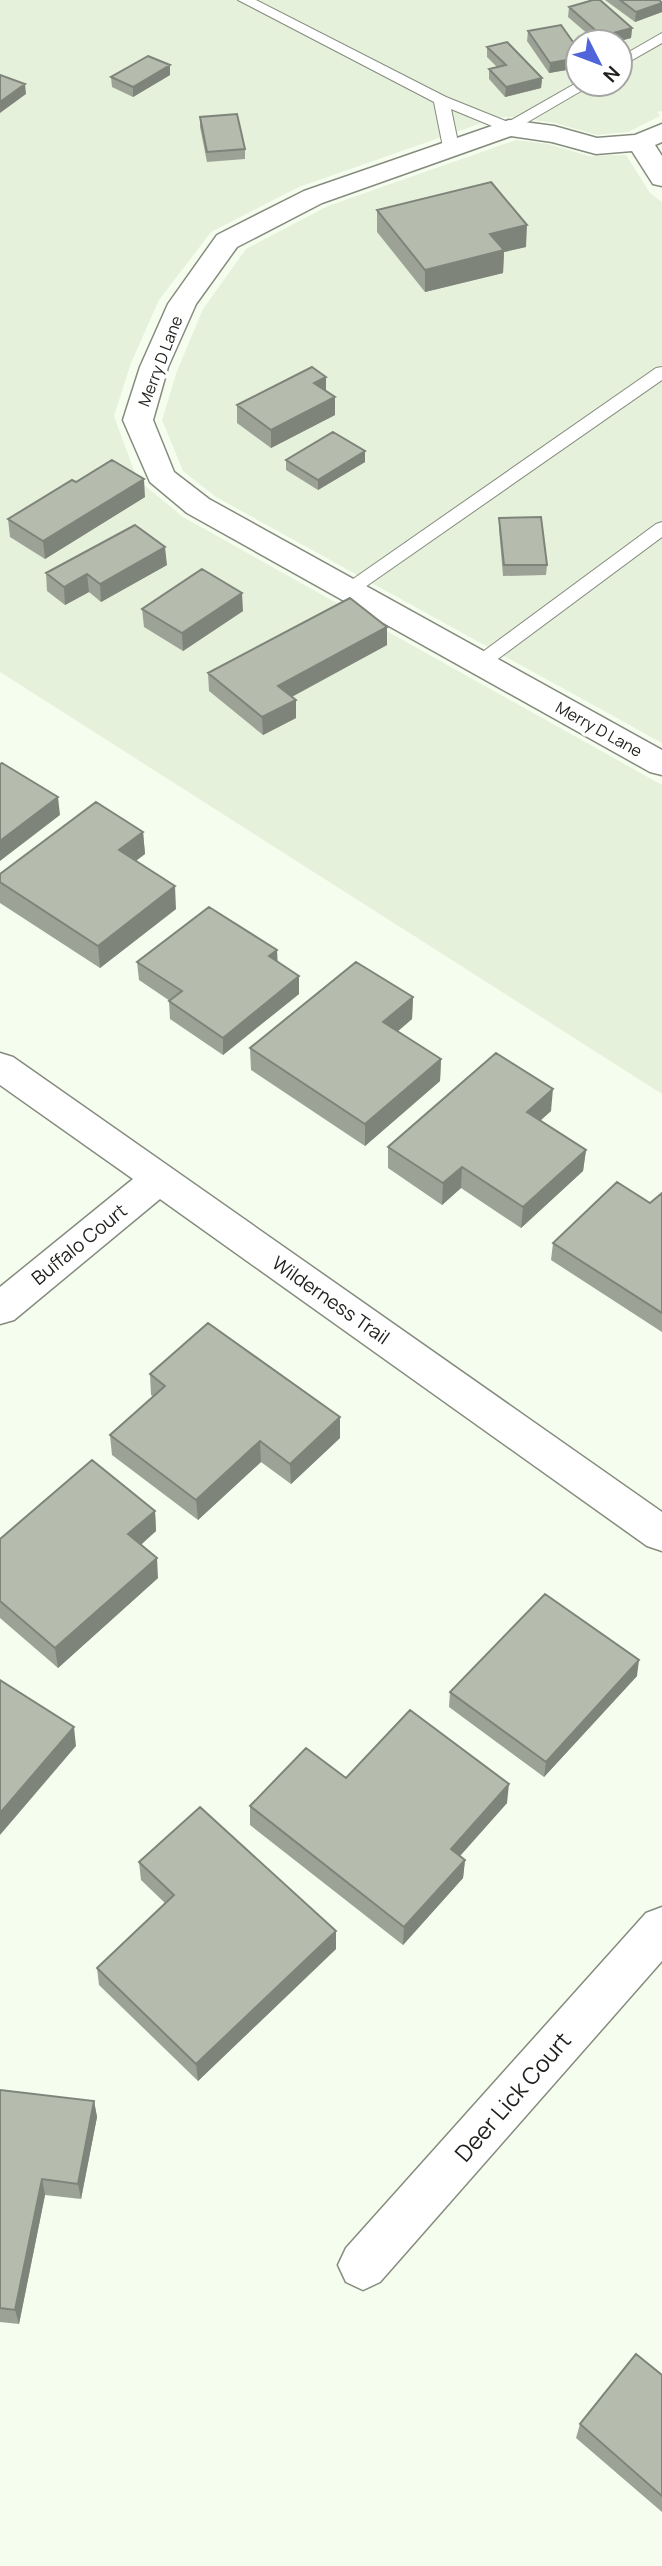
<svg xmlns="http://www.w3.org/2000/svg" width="662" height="2566" font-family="Manrope,sans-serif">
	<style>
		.built { fill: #e6f1db; fill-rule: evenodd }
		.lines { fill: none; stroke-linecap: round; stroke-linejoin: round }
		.lane-casing { stroke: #858c7e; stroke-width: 2 }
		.street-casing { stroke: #858c7e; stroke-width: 3 }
		.lane { fill: #fff; fill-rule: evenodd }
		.street { fill: #fff; fill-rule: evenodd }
		.wall { fill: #9ca296 }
		.shaded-wall { fill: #7f847a }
		.building { fill: #b5bcae; stroke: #7f847a; stroke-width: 2 }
		.labels { text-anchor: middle; stroke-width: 7; stroke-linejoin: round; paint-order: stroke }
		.far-street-label { font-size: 16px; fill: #1e201b; stroke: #fff }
		.street-label { font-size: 19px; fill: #1e201b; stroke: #fff }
		.near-street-label { font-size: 23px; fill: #1e201b; stroke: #fff }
	</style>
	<rect width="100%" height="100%" fill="#f5fdee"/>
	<!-- built -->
	<path class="built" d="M0 0H662V111L657 112 660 116 628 132 597 135 555 123 511 117 496 118 299 187 211 232 159 300 131 363 114 416 137 479 183 517 662 785V1094L0 672ZM578 42H620V84H578Z
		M516 140 548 144 589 156 626 155 650 193 662 202V743L216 497 183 471 162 420 177 371 203 309 246 249 328 206Z"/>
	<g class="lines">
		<!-- lane casing -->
		<g class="lane-casing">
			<path id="lane" d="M238 0H256L446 97 508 122 578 82V84H593L509 133 451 109 459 147 451 152 443 147 434 102Z
				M662 33V43L620 67V57Z
				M662 367V380L355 594H343L340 590 343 586 656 368Z
				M662 522V537L487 667H473L471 663 473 659 656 524Z"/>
		</g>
		<!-- street casing -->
		<g class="street-casing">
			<path id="street" d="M509 120 554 126 597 138 635 135 662 124V142L655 145 662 156V186L653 184 632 151 596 154 552 142 511 136 322 203 237 247 196 304 168 367 153 420 174 472 209 499 662 750V775L650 772 187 513 150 482 123 420 140 367 168 304 217 235 304 191Z
				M0 1053 13 1057 662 1512V1551L647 1546 160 1199 14 1320 0 1324V1287L133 1179 0 1085Z
				M662 1907V1961L380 2282 363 2290 346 2282 338 2265 346 2248 646 1913Z"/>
		</g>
		<!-- lane -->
		<use href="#lane" class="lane"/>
		<!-- street -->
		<use href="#street" class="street"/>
	</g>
	<!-- wall -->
	<path class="wall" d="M605 0H659L662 12 635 22Z
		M569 7 632 28 631 38 616 42H597L568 17Z
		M528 31 578 49V68L549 73 527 41Z
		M487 47 542 78 541 88 505 97 489 79V69L497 67 487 57Z
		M170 75 133 97 112 87 111 77Z
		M200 117 245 149V159L207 162 200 127Z
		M377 210 526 247 504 252 503 273 425 292 377 232Z
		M326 377V392L335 415 271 448 237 423V405Z
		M365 451V462L318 490 286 470V460Z
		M76 482 145 497 45 559 10 537 8 519Z
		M499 518 547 565 546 575 503 576 499 529Z
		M167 565 101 602 89 592 65 605 47 591 46 573Z
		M142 609 243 611 183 651 144 627Z
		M387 645 292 697 296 700V718L263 735 209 691 208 673Z
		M143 832 145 854 135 861 176 909 100 968 0 903V874Z
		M137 962H277L299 976V994L223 1055 170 1019 169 1001H170L139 980Z
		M413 997 412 1019 398 1031 441 1059 440 1081 365 1146 251 1070 250 1048Z
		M551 1111 540 1121 586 1150 583 1171 521 1228 461 1188 442 1205 388 1168V1147Z
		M662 1193V1332L551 1260 553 1243 650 1203Z
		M150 1374 340 1417V1438L291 1484 261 1462 198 1520 112 1455 110 1435 153 1396 151 1395Z
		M155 1511 156 1531 141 1545 158 1578 58 1668 0 1618V1539Z
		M637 1676 544 1777 449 1707 450 1692Z
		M346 1778 507 1803 460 1856 465 1860 463 1878 403 1945 250 1825V1806Z
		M139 1862 336 1949 198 2081 99 1985 97 1968 166 1904 141 1880Z
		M0 2090 94 2101 97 2117 81 2199 45 2195 19 2324 0 2322Z
		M662 2375V2512L576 2438 580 2424Z"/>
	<!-- shaded-wall -->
	<path class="shaded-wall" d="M662 3V12L635 22 636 12Z
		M632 28 631 38 616 42H602V36Z
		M578 58V68L549 73 550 63Z
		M170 65V75L133 97V87Z
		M542 78 541 88 505 97 506 87Z
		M25 84 26 94 0 113V102Z
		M527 225 526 247 504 252 503 273 425 292V270L490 234Z
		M326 377V395L314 383Z
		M335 397V415L271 448V430Z
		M365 451V462L318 490V480Z
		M144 479 145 497 45 559 43 541Z
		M165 547 167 565 101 602 100 584Z
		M87 574 89 592 65 605 64 587Z
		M242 593 243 611 183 651 182 633Z
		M387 627V645L278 704V686Z
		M296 700V718L263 735 262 717Z
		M58 797 60 815 0 861V841Z
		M143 832 145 854 120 873 119 850Z
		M175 886 176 909 100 968 98 946Z
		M277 950 278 968 269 956Z
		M299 976V994L223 1055V1038Z
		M413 997 412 1019 383 1044V1022Z
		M441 1059 440 1081 365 1146V1124Z
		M553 1089 551 1111 525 1134 527 1112Z
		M586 1150 583 1171 521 1228 523 1207Z
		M462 1167 461 1188 442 1205 443 1183Z
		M340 1417V1438L291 1484 290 1464Z
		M260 1441 261 1462 198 1520 196 1500Z
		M155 1511 156 1531 130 1554 128 1534Z
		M157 1558 158 1578 58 1668 55 1648Z
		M639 1660 637 1676 544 1777 546 1762Z
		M74 1727 76 1746 0 1835V1813Z
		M509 1784 507 1803 450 1867 451 1849Z
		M465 1860 463 1878 403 1945 404 1927Z
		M336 1931V1949L198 2081 196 2064Z
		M94 2101 97 2117 81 2199 78 2184Z
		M42 2179 45 2195 19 2324 15 2310Z"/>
	<!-- building -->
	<path class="building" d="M593 0H600L632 28 602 36 569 7Z
		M620 0H659L662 3 636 12Z
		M561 25 578 49V58L550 63 528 31Z
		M507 42 542 78 506 87 489 69 506 65 487 47Z
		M148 56 170 65 133 87 111 77Z
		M0 75 25 84 0 102Z
		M237 114 245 149 207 152 200 117Z
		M491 182 527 225 490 234 504 250 425 270 377 210Z
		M312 367 326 377 314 383 335 397 271 430 237 405Z
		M333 432 365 451 318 480 286 460Z
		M112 460 144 479 43 541 8 519 72 480 76 482Z
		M541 517 547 565H504L499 518Z
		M135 525 165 547 100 584 87 574 64 587 46 573Z
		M202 569 242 593 182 633 142 609Z
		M350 598 387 627 278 686 296 700 262 717 208 673Z
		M2 763 58 797 0 841V764Z
		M96 802 143 832 119 850 175 886 98 946 0 882V874Z
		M209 907 277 950 269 956 299 976 223 1038 169 1001 182 991 137 962Z
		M356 962 413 997 383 1022 441 1059 365 1124 250 1048Z
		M496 1053 553 1089 527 1112 586 1150 523 1207 462 1167 443 1183 388 1147Z
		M617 1182 650 1203 662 1193V1313L553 1243Z
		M208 1323 340 1417 290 1464 260 1441 196 1500 110 1435 165 1386 150 1374Z
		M92 1460 155 1511 128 1534 157 1558 55 1648 0 1601V1539Z
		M545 1594 639 1660 546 1762 450 1692Z
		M0 1680 74 1727 0 1813Z
		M410 1710 509 1784 451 1849 465 1860 404 1927 250 1806 306 1748 346 1778Z
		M200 1807 336 1931 196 2064 97 1968 174 1895 139 1862Z
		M0 2090 94 2101 78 2184 42 2179 15 2310 0 2308Z
		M636 2354 662 2375V2496L580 2424Z"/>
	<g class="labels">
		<!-- far-street labels -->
		<g class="far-street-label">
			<text transform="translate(160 361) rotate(-69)" y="6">Merry D Lane</text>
			<text transform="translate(599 729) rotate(29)" y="6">Merry D Lane</text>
		</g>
		<!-- street labels -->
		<g class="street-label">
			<text transform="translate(79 1244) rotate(-39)" y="7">Buffalo Court</text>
			<text transform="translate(331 1300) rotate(35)" y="7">Wilderness Trail</text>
		</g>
		<!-- near-street labels -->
		<g class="near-street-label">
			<text transform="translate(513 2097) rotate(-49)" y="8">Deer Lick Court</text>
		</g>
	</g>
	<!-- north arrow -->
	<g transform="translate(599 63) rotate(132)"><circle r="33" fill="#ffffff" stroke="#a5a6a4" stroke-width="2"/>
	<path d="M0-5L12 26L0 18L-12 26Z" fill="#5065da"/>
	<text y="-10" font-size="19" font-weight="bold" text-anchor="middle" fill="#1e201b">N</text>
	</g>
</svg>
